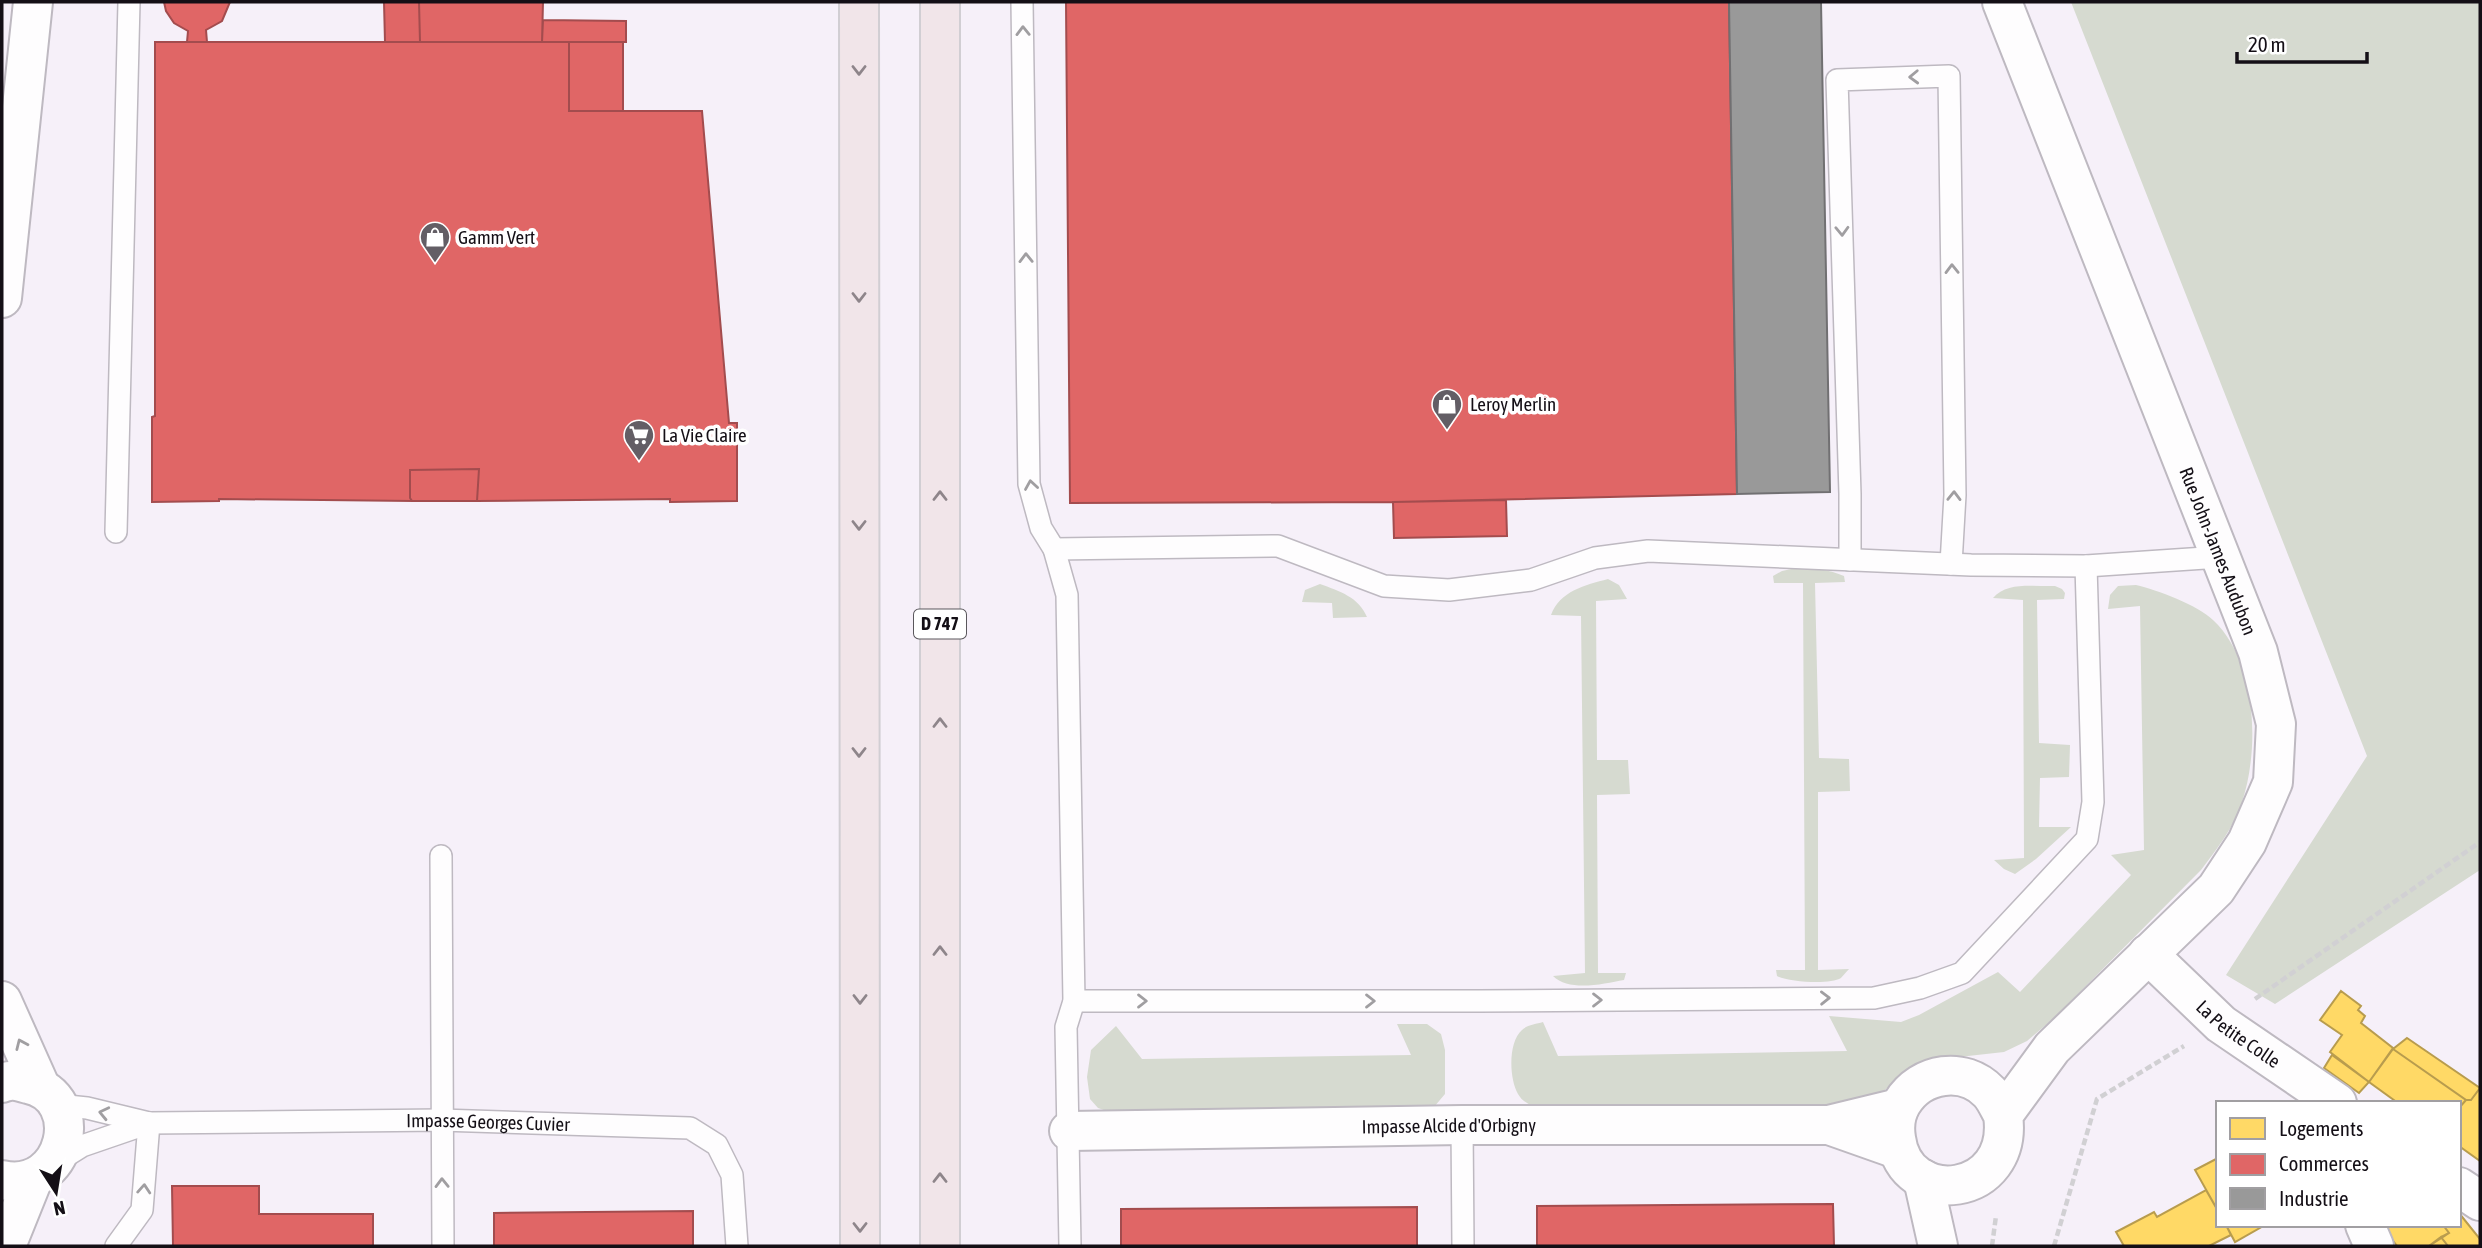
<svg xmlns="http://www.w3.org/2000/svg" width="2482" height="1248" font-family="'Asap Condensed',sans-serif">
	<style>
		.green { fill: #d6dad0 }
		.homes { fill: #ffd966; stroke: #b89c4e; stroke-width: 2 }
		.shops { fill: #e06666; stroke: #a34c4e; stroke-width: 2 }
		.industry { fill: #999; stroke: #717072; stroke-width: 2 }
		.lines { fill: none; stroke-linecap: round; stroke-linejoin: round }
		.lane-casing { stroke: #beb9c1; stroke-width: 24 }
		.street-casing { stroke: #beb9c1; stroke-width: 42 }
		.highway-casing { stroke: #d1ced3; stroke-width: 42 }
		.path { stroke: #d1d0d3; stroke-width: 4.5; stroke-dasharray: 7 3.5; stroke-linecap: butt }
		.lane { stroke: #fefdfe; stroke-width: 21 }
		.street { stroke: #fefdfe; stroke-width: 38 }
		.highway { stroke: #f1e5e9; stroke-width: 38 }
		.oneway { stroke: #a09ea1 }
		.oneway2 { stroke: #8e858a }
		.labels { text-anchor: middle; stroke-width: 7; stroke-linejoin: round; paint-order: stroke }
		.shield { fill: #fff; stroke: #5a575c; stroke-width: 2 }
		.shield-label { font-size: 18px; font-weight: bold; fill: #140f16 }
		.poi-label { font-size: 19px; fill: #140f16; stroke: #fff; text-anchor: start }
		.street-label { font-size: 19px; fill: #140f16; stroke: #fff }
	</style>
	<rect width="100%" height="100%" fill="#f6f0f9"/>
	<!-- green -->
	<path class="green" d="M2071 2H2480V870L2275 1004 2226 975 2367 756Z
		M1796 568C1813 568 1828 569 1844 576L1845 582 1815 583 1819 758 1849 759 1850 791 1818 792V970L1849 969C1848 970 1842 977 1841 978 1830 985 1789 982 1777 976L1776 970H1805L1803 583H1774L1773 576 1782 571Z
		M1608 579 1619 585 1627 599 1596 601 1597 760H1628L1630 794 1597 795 1598 973H1626L1624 980C1603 984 1569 992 1553 976L1585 973 1581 616 1551 615C1560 591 1585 585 1608 579Z
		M1320 584C1339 591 1359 597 1367 617L1333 618 1332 603 1302 602 1305 590Z
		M2136 585C2157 590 2198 605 2213 620 2257 661 2260 748 2242 802 2234 827 2217 849 2201 870L2054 1018 2027 1041 2004 1052 1932 1060 1905 1075 1868 1102 1843 1109H1541C1532 1106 1523 1103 1518 1094 1509 1079 1508 1042 1522 1030 1527 1025 1536 1024 1543 1022L1558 1056 1847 1051 1829 1016 1901 1022 1919 1015 1998 972 2020 992 2131 875 2111 855 2144 850 2140 606 2108 609 2110 595 2118 586Z
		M2055 586 2062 589 2065 593 2064 599 2037 600 2039 743 2070 745 2069 777 2040 778 2039 827H2071L2036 859 2015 874 2004 869 1994 860 2024 858 2023 600 1993 598C2007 581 2035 587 2055 586Z
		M1397 1024H1427L1441 1034 1445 1050V1094L1434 1107 1110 1112 1098 1108 1090 1099 1087 1077 1091 1050 1116 1026 1142 1059 1411 1055Z"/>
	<!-- homes -->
	<path class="homes" d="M2341 991 2361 1006 2358 1010 2365 1016 2361 1023 2393 1048 2369 1082 2330 1052 2342 1035 2320 1020Z
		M2407 1038 2480 1088 2471 1100H2466L2393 1049Z
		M2393 1049 2466 1100 2459 1108V1103H2398L2369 1082Z
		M2332 1055 2369 1082 2359 1093 2324 1068Z
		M2480 1088V1161L2459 1146V1108L2466 1100H2471Z
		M2218 1158V1211L2195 1170Z
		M2206 1190 2218 1211V1225H2226L2231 1235 2209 1246H2124L2116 1232 2154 1212 2157 1217Z
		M2459 1213 2480 1239V1246H2448L2441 1237 2449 1233 2443 1225H2459Z
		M2226 1225H2265L2235 1242Z
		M2380 1225H2443L2449 1233 2429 1246H2397Z
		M2441 1237 2448 1246H2429Z"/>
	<!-- shops -->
	<path class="shops" d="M164 2H230L222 21 206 30 207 42H187L188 31 174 23 166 11Z
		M384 2H419L420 42H385Z
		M419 2H543L542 42H420Z
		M1066 2H1729L1737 494 1393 502 1070 503Z
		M543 20 626 21V42H542Z
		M155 42H569V111H702L729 423H737V501L670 502V499L477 501 479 469 410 470V498L412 501 219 499V501L152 502V417L155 416Z
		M569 42H623V111H569Z
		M479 469 477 501H412L410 498V470Z
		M1506 500 1507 536 1394 538 1393 502Z
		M172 1186H259V1214H373V1246H173Z
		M1833 1204 1834 1246H1537V1206Z
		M1417 1207V1246H1121V1209Z
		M693 1211V1246H494V1213Z"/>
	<!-- industry -->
	<path class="industry" d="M1729 2H1821L1830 492 1737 494Z"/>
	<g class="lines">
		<!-- lane casing -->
		<g class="lane-casing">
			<g id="lane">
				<path d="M1022 2 1029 484 1041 528 1054 549 1067 595 1074 1001 1066 1027 1070 1246"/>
				<path d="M116 532 129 2"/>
				<path d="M1054 549 1278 546 1384 586 1449 590 1531 580 1595 558 1648 551 1971 565 2086 566 2220 557"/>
				<path d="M1850 560V494L1837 80 1949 76 1955 495 1951 564"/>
				<path d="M441 856 443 1246"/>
				<path d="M1074 1001H1478L1874 998 1920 988 1962 973 2087 839 2093 802 2086 566"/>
				<path id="s1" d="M58 1105 87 1108 149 1123 441 1120 690 1128 717 1145 732 1175 737 1246"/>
				<path d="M1462 1125 1463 1246"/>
				<path d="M58 1161 82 1146 149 1123"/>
				<path d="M116 1246 142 1210 149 1123"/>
			</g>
		</g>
		<!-- street casing -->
		<g class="street-casing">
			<g id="street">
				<path id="s2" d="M2002 2 2258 652 2276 724 2273 782 2247 842 2216 889 2052 1048 2003 1115C2015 1198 1905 1210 1896 1138 1894 1126 1896 1113 1902 1103 1921 1072 1964 1066 1989 1092 1995 1098 1999 1108 2003 1115"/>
				<path d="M2 298 33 2"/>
				<path id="s3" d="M2148 954 2221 1024 2337 1103"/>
				<path d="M2 1001 40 1086"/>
				<path d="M2 1083C11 1079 18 1081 28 1084 89 1097 67 1194 2 1180"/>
				<path id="s4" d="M1069 1131 1462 1125H1829"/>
				<path d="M1897 1149 1829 1125 1899 1108"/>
				<path d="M1923 1179 1938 1246"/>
				<path d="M2459 1187 2480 1201"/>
				<path d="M2365 1225 2374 1246"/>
				<path d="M6 1246 33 1179"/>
			</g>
		</g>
		<!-- highway casing -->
		<g class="highway-casing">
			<path id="highway" d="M859 2 860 1246
				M940 1246V2"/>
		</g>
		<!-- path -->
		<path class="path" d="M2255 999 2480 842
			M1992 1246 1996 1216
			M2054 1246 2097 1099 2184 1046"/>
		<!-- lane -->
		<use href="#lane" class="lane"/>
		<!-- street -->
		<use href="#street" class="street"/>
		<!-- highway -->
		<use href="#highway" class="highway"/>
	</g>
	<!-- one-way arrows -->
	<defs><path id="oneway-chevron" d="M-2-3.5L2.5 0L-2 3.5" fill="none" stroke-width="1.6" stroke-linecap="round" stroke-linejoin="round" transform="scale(1.75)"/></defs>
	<g class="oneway">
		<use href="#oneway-chevron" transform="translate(1023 31) rotate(-91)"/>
		<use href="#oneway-chevron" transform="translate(1914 77) rotate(178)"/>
		<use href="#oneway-chevron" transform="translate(1842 231) rotate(88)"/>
		<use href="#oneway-chevron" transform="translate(1026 258) rotate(-91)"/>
		<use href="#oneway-chevron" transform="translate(1952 269) rotate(-91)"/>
		<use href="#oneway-chevron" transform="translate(1031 485) rotate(-99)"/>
		<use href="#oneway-chevron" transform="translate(1954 496) rotate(-89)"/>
		<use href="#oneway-chevron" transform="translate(1825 998) rotate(-1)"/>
		<use href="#oneway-chevron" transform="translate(1597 1000)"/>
		<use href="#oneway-chevron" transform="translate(1142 1001)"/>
		<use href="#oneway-chevron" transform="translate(1370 1001)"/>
		<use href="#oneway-chevron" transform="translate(21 1044) rotate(-114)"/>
		<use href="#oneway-chevron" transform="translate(104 1113) rotate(-167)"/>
		<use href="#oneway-chevron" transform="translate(442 1183) rotate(-91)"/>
		<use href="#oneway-chevron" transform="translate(144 1189) rotate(-86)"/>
	</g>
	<g class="oneway2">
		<use href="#oneway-chevron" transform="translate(859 70) rotate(90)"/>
		<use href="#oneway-chevron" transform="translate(859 297) rotate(90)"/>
		<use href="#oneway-chevron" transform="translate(940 496) rotate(-90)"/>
		<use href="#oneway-chevron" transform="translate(859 525) rotate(90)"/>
		<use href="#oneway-chevron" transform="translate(940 723) rotate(-90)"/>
		<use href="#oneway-chevron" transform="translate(859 752) rotate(90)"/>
		<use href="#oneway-chevron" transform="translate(940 951) rotate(-90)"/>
		<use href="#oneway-chevron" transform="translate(860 999) rotate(90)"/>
		<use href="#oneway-chevron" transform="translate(940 1178) rotate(-90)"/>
		<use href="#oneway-chevron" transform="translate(860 1227) rotate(90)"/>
	</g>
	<!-- icons -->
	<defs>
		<g id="shop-pin" transform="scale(1.575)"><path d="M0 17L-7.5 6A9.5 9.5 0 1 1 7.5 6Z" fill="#635e65" stroke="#fff"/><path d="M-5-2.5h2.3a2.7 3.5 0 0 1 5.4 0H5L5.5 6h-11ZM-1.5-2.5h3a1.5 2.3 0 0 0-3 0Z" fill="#fff"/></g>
		<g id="supermarket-pin" transform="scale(1.575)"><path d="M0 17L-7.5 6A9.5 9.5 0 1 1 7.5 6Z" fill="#635e65" stroke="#fff"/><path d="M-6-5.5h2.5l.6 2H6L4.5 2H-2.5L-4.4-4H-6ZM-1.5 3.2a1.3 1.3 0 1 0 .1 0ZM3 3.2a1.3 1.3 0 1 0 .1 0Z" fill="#fff"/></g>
	</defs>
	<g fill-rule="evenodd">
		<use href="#shop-pin" x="435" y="237"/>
		<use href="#shop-pin" x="1447" y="404"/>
		<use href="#supermarket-pin" x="639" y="435"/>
	</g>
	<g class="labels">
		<!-- shield labels -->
		<rect class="shield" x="914" y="609.5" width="52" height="29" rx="5"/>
		<g class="shield-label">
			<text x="940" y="630">D 747</text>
		</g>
		<!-- poi labels -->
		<g class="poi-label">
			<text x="458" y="244">Gamm Vert</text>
			<text x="1470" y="411">Leroy Merlin</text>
			<text x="662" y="442">La Vie Claire</text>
		</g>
		<!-- street labels -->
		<g class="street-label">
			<text dy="7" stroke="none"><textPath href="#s2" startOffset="590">Rue John-James Audubon</textPath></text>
			<text dy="7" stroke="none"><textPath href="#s3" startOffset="121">La Petite Colle</textPath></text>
			<text dy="7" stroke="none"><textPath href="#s1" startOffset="432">Impasse Georges Cuvier</textPath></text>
			<text dy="7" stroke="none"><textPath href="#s4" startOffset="380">Impasse Alcide d'Orbigny</textPath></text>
		</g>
	</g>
	<!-- border -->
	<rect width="2482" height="1248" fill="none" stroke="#140f16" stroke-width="7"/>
	<!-- legend -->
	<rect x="2216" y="1101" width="245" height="126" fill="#ffffff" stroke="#a19fa2" stroke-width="2"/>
	<rect x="2230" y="1118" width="35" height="21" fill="#ffd966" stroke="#a19fa2" stroke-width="2"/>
	<text x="2279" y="1136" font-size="21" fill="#140f16">Logements</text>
	<rect x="2230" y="1154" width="35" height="21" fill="#e06666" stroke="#a19fa2" stroke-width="2"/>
	<text x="2279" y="1171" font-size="21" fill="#140f16">Commerces</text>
	<rect x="2230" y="1188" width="35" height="21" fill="#999999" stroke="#a19fa2" stroke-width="2"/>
	<text x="2279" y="1206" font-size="21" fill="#140f16">Industrie</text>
	<!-- north arrow -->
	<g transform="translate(56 1192) rotate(168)" stroke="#ffffff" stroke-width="5" paint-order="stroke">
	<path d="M0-5L12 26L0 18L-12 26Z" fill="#140f16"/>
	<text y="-10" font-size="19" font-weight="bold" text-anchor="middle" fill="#140f16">N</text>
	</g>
	<!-- scale -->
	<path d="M2237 52v10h130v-10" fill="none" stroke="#140f16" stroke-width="3.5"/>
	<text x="2248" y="52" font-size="21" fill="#140f16" stroke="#ffffff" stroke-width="5" paint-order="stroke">20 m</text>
</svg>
